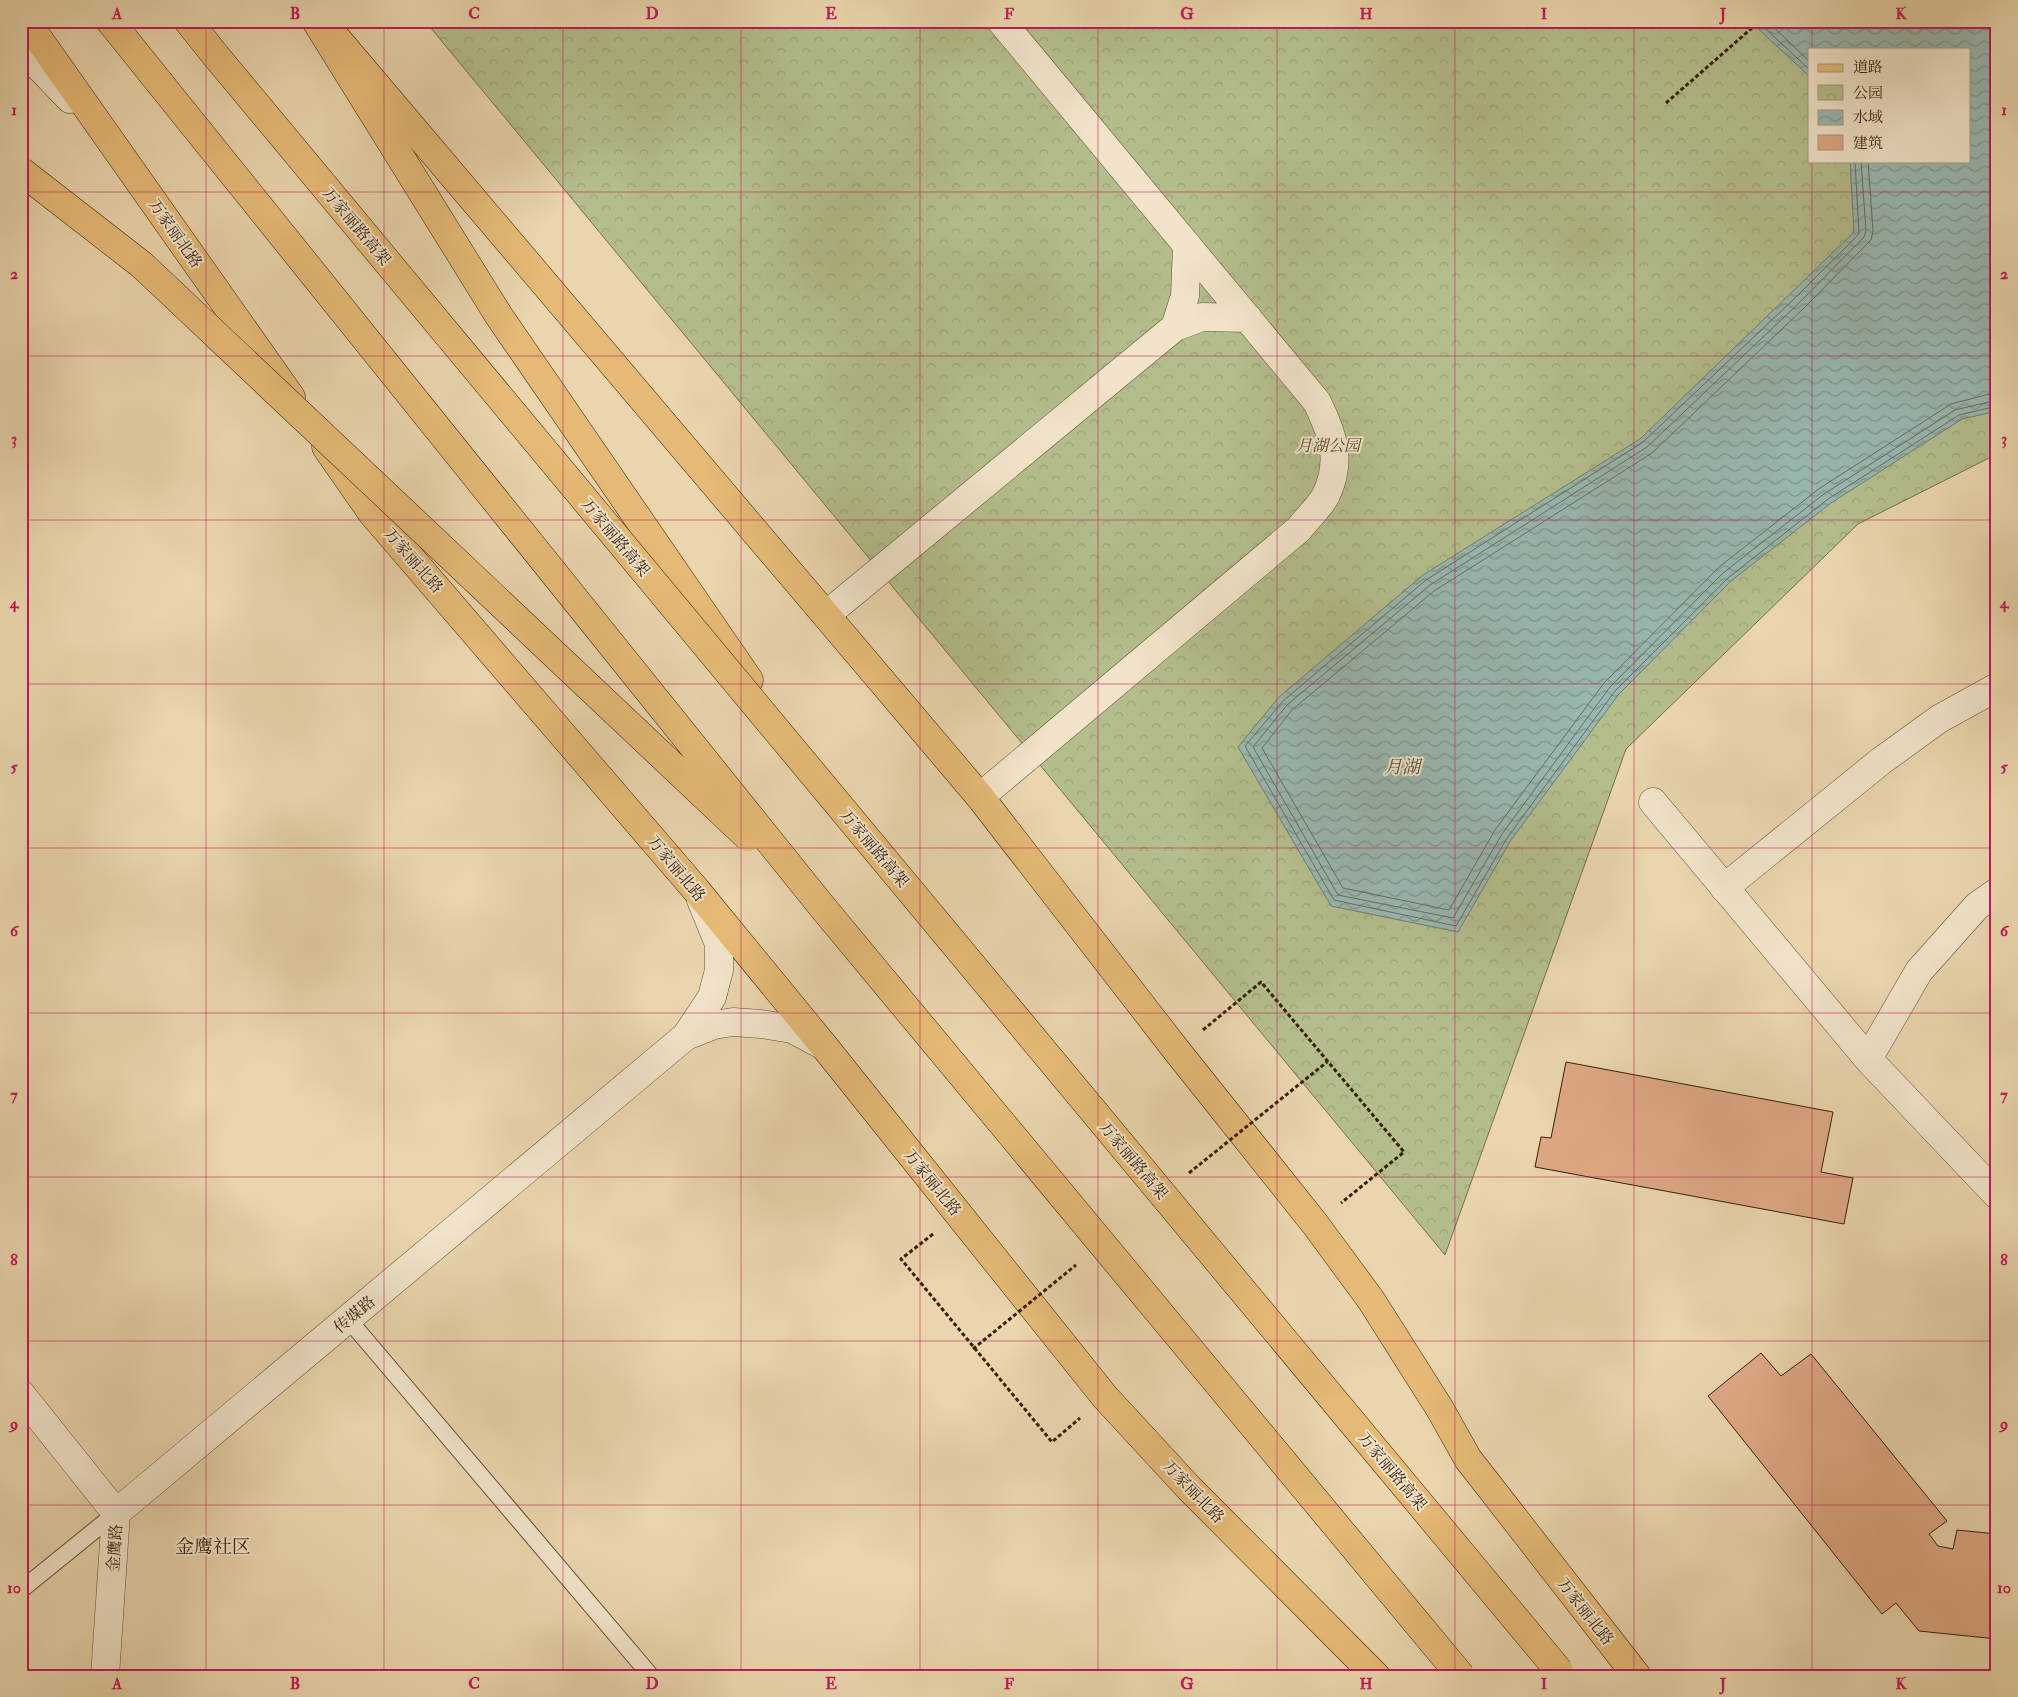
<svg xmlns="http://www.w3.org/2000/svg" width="2018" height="1697" font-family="'IM FELL Double Pica','Noto Serif SC',serif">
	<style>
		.park { fill: url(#park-crowns); stroke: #766e4c; fill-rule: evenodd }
		.water { fill: url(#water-waves); stroke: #727b6f }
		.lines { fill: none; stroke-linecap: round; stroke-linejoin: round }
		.shore { stroke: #686c5e; stroke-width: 1 }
		.building { fill: #dea884; stroke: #371f0b }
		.lane-casing { stroke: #644c34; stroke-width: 18 }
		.street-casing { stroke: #644c34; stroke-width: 29 }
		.secondary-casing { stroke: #371f0b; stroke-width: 29 }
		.primary-casing { stroke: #371f0b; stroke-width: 29 }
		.highway-casing { stroke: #371f0b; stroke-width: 29 }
		.path { stroke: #371f0b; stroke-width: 3; stroke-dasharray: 4 2.5; stroke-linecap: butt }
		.lane { stroke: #f1e4ca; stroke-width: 16 }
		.street { stroke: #f1e4ca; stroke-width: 28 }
		.secondary { stroke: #f1e4ca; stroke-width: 28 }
		.primary { stroke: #e5ba76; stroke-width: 28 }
		.highway { stroke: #e5ba76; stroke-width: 28 }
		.highway-bridge-casing { stroke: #371f0b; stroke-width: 29; stroke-linecap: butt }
		.path-bridge { stroke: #371f0b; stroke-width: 3; stroke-dasharray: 4 2.5; stroke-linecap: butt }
		.highway-bridge { stroke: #e5ba76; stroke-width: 28 }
		.grid { fill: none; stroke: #c2185b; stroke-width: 1; stroke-opacity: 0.55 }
		.labels { text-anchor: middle; stroke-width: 4; stroke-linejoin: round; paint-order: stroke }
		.street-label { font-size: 16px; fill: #371f0b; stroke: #f1e4ca }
		.park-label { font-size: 16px; font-style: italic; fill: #56472b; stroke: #f1e4ca }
		.water-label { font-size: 18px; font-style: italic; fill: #544d3d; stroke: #f1e4ca }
		.quarter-label { font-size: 19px; fill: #371f0b; stroke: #f1e4ca }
		.neatline { fill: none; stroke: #c2185b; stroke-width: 2 }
		.grid-label { font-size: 16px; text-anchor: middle; font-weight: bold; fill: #c2185b }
	</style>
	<defs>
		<pattern id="park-crowns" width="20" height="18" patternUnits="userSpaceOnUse" patternTransform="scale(1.25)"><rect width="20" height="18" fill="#b4be8c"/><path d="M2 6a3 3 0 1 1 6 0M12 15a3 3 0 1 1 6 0" fill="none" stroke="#9ba377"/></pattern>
		<pattern id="water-waves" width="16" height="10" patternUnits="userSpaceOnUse" patternTransform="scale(1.25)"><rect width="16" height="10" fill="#99b8b1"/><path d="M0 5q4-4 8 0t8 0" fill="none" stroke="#7e958e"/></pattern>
	</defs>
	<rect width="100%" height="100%" fill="#ead5ad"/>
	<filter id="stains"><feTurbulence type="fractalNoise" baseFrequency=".004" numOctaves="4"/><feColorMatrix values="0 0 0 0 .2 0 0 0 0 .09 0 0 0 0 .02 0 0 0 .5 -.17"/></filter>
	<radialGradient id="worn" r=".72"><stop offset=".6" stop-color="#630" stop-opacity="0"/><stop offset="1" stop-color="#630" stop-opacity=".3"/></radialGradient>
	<!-- park -->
	<path class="park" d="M425 21H1997V454L1858 524 1626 749 1445 1255ZM1809 49H1969V161H1809Z"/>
	<!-- water -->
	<path class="water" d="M1750 21H1997V411L1962 419 1831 503 1731 581 1619 694 1511 840 1458 932 1331 906 1238 747 1279 697 1423 575 1640 439 1854 232 1850 161H1969V49H1809V76Z"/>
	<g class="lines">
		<!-- shore -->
		<path class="shore" d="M1757 21 1809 69
			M1767 21 1809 61
			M1855 161 1859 234 1795 298 1643 442 1426 580 1283 701 1245 746 1334 900 1456 926 1507 838 1615 691 1728 578 1828 499 1959 415 1997 406
			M1861 161 1866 231 1864 237 1799 303 1647 447 1430 585 1287 705 1253 747 1338 895 1453 918 1502 834 1610 687 1723 573 1824 494 1955 410 1997 400
			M1868 161 1873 231 1871 240 1804 308 1652 453 1434 591 1292 710 1262 748 1343 888 1449 910 1495 830 1604 683 1719 567 1820 488 1951 404 1997 392"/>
	</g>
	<!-- building -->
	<path class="building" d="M1566 1062 1833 1112 1821 1172 1853 1178 1844 1224 1535 1167 1541 1137 1551 1138Z
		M1761 1353 1781 1376 1811 1354 1947 1521 1929 1534 1938 1546 1953 1549 1957 1530 1997 1534V1639L1919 1631 1896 1603 1882 1614 1708 1396Z"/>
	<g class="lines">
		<!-- lane casing -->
		<g class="lane-casing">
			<path id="lane" d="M348 1319 651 1676
				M21 1590 116 1513"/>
		</g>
		<!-- street casing -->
		<g class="street-casing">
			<path id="street" d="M1175 327 1185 296 1187 245
				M826 615 1175 327 1202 317 1248 318
				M980 797 1299 529C1307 518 1320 507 1326 495 1343 459 1332 434 1317 402L1001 21
				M1653 802 1868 1059 1997 1195
				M1724 888 1881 761 1939 719 1997 687
				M686 1036 714 1025 733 1022 761 1024 792 1029 824 1046
				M1868 1059 1919 971 1977 906 1997 892
				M21 1394 116 1513 105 1676
				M116 1513 686 1036 712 997 719 970V944L701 900"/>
		</g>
		<!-- secondary casing -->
		<g class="secondary-casing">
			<path id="secondary" d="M21 48 70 99"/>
		</g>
		<!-- primary casing -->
		<g class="primary-casing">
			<path id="primary" d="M26 21 291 397
				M338 40 980 797 1177 1051 1315 1224 1371 1300 1440 1409 1468 1459 1637 1676
				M326 447 372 513 697 891 824 1046 1105 1397 1189 1488 1376 1676"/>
		</g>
		<!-- highway casing -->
		<g class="highway-casing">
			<path id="highway" d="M110 21 159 82
				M188 21 216 56
				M316 21 499 316 749 680"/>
		</g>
		<!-- path -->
		<path class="path" d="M1666 103 1760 21
			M1203 1030 1261 982 1404 1152 1341 1203
			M933 1234 901 1259 1052 1442 1080 1418"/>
		<!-- lane -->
		<use href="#lane" class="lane"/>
		<!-- street -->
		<use href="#street" class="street"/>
		<!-- secondary -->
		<use href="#secondary" class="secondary"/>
		<!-- primary -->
		<use href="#primary" class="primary"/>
		<!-- highway -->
		<use href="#highway" class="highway"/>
		<!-- highway-bridge casing -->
		<g class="highway-bridge-casing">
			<path id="highway-bridge" d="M216 56 1559 1671
				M159 82 824 909 1461 1676
				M21 171 142 265 748 837"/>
		</g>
		<!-- path-bridge -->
		<path class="path-bridge" d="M1189 1173 1327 1062
			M973 1349 1076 1265"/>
		<!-- highway-bridge -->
		<use href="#highway-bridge" class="highway-bridge"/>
	</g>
	<!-- grid -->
	<path class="grid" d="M206 21V1676M384 21V1676M563 21V1676M741 21V1676M920 21V1676M1098 21V1676M1277 21V1676M1455 21V1676M1634 21V1676M1812 21V49M1812 161V1676M21 192H1997M21 356H1997M21 520H1997M21 684H1997M21 848H1997M21 1013H1997M21 1177H1997M21 1341H1997M21 1505H1997"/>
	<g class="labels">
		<!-- street labels -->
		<g class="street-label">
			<text transform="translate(357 226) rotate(50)" y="6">万家丽路高架</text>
			<text transform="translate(176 233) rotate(55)" y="6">万家丽北路</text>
			<text transform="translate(616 537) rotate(50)" y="6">万家丽路高架</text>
			<text transform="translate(414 560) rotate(49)" y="6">万家丽北路</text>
			<text transform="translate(875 848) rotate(50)" y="6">万家丽路高架</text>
			<text transform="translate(677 868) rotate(50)" y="6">万家丽北路</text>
			<text transform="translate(1134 1160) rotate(50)" y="6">万家丽路高架</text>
			<text transform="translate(933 1182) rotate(51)" y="6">万家丽北路</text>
			<text transform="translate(354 1314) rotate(-40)" y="6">传媒路</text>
			<text transform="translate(1393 1471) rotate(50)" y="6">万家丽路高架</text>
			<text transform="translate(1194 1491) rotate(46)" y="6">万家丽北路</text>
			<text transform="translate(114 1548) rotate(-86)" y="6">金鹰路</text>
			<text transform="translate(1586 1611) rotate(52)" y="6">万家丽北路</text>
		</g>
		<!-- park labels -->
		<g class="park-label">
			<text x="1328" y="451">月湖公园</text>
		</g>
		<!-- water labels -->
		<g class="water-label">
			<text x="1402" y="773">月湖</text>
		</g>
		<!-- quarter labels -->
		<g class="quarter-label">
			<text x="213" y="1553">金鹰社区</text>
		</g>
	</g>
	<!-- margin -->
	<rect width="2018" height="1697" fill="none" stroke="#ead5ad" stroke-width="55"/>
	<!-- legend -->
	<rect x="1808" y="48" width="162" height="115" fill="#f1e4ca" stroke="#a7957e"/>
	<rect x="1818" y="64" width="25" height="8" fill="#e5ba76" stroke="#a7957e"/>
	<text x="1853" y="72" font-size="15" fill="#371f0b">道路</text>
	<rect x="1818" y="85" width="25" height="15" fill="url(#park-crowns)" stroke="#a7957e"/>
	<text x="1853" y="98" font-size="15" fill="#371f0b">公园</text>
	<rect x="1818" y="110" width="25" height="15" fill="url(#water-waves)" stroke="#a7957e"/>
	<text x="1853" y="122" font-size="15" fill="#371f0b">水域</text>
	<rect x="1818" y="135" width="25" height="15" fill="#dea884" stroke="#a7957e"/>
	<text x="1853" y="148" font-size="15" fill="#371f0b">建筑</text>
	<rect x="28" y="28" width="1962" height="1642" class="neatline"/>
	<g class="grid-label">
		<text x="117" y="19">A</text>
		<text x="295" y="19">B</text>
		<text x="474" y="19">C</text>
		<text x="652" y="19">D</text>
		<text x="831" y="19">E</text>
		<text x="1009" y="19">F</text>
		<text x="1187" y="19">G</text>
		<text x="1366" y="19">H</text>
		<text x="1544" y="19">I</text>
		<text x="1723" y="19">J</text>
		<text x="1901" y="19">K</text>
		<text x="14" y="115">1</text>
		<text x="2004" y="115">1</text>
		<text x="14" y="279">2</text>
		<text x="2004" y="279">2</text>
		<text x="14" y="444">3</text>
		<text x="2004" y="444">3</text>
		<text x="14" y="608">4</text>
		<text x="2004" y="608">4</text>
		<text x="14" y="772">5</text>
		<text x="2004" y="772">5</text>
		<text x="14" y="936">6</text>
		<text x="2004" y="936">6</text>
		<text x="14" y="1100">7</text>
		<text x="2004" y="1100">7</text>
		<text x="14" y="1265">8</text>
		<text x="2004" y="1265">8</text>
		<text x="14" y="1429">9</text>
		<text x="2004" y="1429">9</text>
		<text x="14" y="1593">10</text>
		<text x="2004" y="1593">10</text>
		<text x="117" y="1689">A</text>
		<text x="295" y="1689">B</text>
		<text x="474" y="1689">C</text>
		<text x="652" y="1689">D</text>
		<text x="831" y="1689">E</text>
		<text x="1009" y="1689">F</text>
		<text x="1187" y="1689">G</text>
		<text x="1366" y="1689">H</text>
		<text x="1544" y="1689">I</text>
		<text x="1723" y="1689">J</text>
		<text x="1901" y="1689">K</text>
	</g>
	<rect width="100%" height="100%" filter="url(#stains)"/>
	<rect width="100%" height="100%" fill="url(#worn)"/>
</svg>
